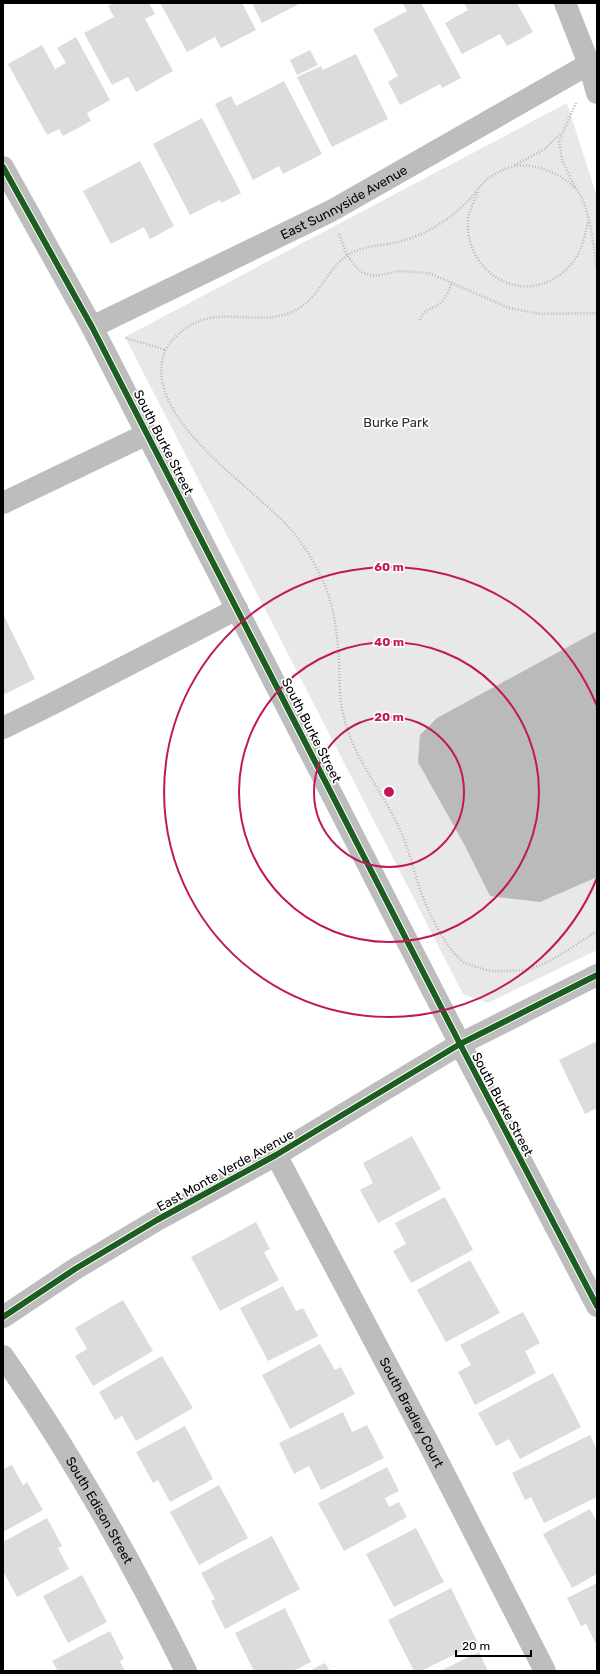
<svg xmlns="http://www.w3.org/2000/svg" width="600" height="1674" font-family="Rubik,sans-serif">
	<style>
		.green { fill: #e8e8e8 }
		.water { fill: #bababa }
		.building { fill: #dcdcdc }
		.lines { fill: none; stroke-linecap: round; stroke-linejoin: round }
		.path { stroke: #b8b8b8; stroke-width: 2.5; stroke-dasharray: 1 2; stroke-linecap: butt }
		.minor { stroke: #bdbdbd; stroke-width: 22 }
		.cycleway-casing { stroke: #fff; stroke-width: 8 }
		.cycleway { stroke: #1b5e20; stroke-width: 6 }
		.ring { fill: none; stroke: #c2185b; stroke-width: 2 }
		.labels { text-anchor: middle; stroke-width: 3.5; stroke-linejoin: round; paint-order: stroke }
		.street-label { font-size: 13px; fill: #000; stroke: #fff }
		.park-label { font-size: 13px; fill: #2d2d2d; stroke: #fff }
		.centre { fill: #c2185b; stroke: #fff; stroke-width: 2 }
		.ring-label { font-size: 12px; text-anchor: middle; font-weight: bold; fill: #c2185b; stroke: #fff; stroke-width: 3.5; stroke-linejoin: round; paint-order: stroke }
	</style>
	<rect width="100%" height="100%" fill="#fff"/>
	<!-- green -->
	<path class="green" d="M567 103 597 197V950L488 1003 463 994 125 337Z"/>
	<!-- water -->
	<path class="water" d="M597 631V877L540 902 490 896 464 844 418 762 420 735 437 718Z"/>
	<!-- building -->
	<path class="building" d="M114 3H149L155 14 145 19 173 71 136 92 128 77 112 85 84 33 114 17 108 6Z
		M160 3H242L256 30 221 48 215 37 187 52Z
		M252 3H301L262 23Z
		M405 3H421L461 78 442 88 440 84 400 105 388 82 398 76 373 29 407 11 403 4Z
		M464 3H517L533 32 507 46 500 34 462 54 445 23 468 10Z
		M76 37 110 100 87 113 91 121 63 136 59 129 47 135 8 64 42 45 55 69 66 63 57 48Z
		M310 50 318 65 297 75 290 60Z
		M356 54 388 119 332 147 297 77 321 66 323 70Z
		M284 81 322 154 283 174 279 166 253 180 215 104 231 96 236 106Z
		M202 118 241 193 221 203 220 200 190 215 153 144Z
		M140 161 174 226 150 239 144 227 111 244 83 191Z
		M3 614 35 679 3 695Z
		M597 1041V1108L585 1114 559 1060Z
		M412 1136 441 1189 378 1223 360 1190 373 1183 363 1163Z
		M445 1197 473 1250 411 1283 393 1251 406 1244 395 1223Z
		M256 1222 270 1249 264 1252 279 1280 220 1311 191 1257Z
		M470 1260 500 1313 446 1342 417 1290Z
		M283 1286 296 1311 303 1308 318 1336 268 1361 240 1308Z
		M123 1300 153 1351 93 1386 75 1356 87 1349 75 1328Z
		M523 1312 540 1343 525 1351 536 1373 475 1405 458 1372 471 1365 460 1345Z
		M320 1344 335 1370 341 1367 355 1394 290 1429 262 1375Z
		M162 1356 193 1408 136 1441 122 1416 115 1420 99 1392Z
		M553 1373 581 1427 520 1459 509 1439 496 1446 478 1413Z
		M343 1412 352 1432 367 1425 384 1458 321 1490 309 1466 294 1474 279 1443Z
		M185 1426 213 1479 170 1502 158 1480 153 1483 136 1452Z
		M590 1435 597 1450V1497L544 1523 531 1497 525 1500 512 1473Z
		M12 1465 23 1485 27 1482 43 1510 3 1532V1469Z
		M387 1467 399 1491 385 1498 389 1507 399 1502 407 1517 344 1551 318 1503Z
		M219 1485 248 1538 199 1565 170 1512Z
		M590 1509 597 1522V1574L572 1588 543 1534Z
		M47 1518 62 1546 58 1548 69 1569 17 1597 3 1571V1542Z
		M416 1528 444 1582 394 1607 366 1554Z
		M272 1536 300 1589 225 1629 211 1601 215 1599 201 1573Z
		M82 1575 107 1622 68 1643 43 1596Z
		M597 1583V1646L586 1624 581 1626 567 1598Z
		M451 1588 478 1643 421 1671H414L388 1620Z
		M285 1608 311 1662 293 1671H254L235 1633Z
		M110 1631 124 1659 120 1661 125 1671H58L52 1661Z
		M479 1652 488 1671H440Z
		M325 1663 330 1671H309Z"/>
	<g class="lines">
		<!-- path -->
		<path class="path" d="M515 165 545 149 561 133
			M575 187 562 160 559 141 576 103
			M478 192C475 199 471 207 469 214 462 247 486 282 520 286 543 289 568 274 578 254 583 244 586 232 588 221
			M339 234 347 255 356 267 363 273 375 276 400 271 429 273 509 308 540 314 597 313
			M597 268C593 245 591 219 582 198 573 178 537 162 515 166 507 167 496 173 489 178 482 183 476 192 470 199 458 211 446 221 431 229 421 235 409 239 398 242 381 246 357 246 344 258 325 273 319 298 296 310 259 330 217 301 181 332 171 340 164 349 162 361 151 425 256 488 292 531 299 540 307 550 312 560 332 593 337 624 339 662 340 681 339 699 344 718 355 761 384 793 401 832 411 854 415 878 424 900 432 919 445 946 461 960 466 965 474 966 480 968 490 972 498 971 508 971 515 970 523 971 529 969 554 962 576 944 597 931
			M420 320C424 308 430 311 439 304 446 299 449 290 452 282
			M126 338 166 350"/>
		<!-- minor -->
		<g class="minor">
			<path d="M565 3 589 64 597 93"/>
			<path d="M3 167 92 327 460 1044 597 1306"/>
			<path id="s1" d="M92 327 331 211 589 64"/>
			<path d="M3 503 147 434"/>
			<path d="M3 728 54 703 237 609"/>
			<path id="s2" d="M276 1155 431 1448 545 1671"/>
			<path d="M3 1317 75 1269 157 1220 276 1155 460 1044 597 975"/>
			<path id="s3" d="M3 1356C73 1456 132 1562 186 1671"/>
		</g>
		<!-- cycleway casing -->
		<g class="cycleway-casing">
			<path id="cycleway" d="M3 167 92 327 460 1044 597 1306
				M3 1317 75 1269 157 1220 276 1155 460 1044 597 975"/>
		</g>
		<!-- cycleway -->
		<use href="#cycleway" class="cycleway"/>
	</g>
	<!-- distance rings -->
	<g class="ring">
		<circle cx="389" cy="792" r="75"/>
		<circle cx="389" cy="792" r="150"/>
		<path d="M597 878A225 225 0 1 1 597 706"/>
	</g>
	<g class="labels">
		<!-- street labels -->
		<g class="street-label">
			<text dy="5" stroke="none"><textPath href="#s1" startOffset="281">East Sunnyside Avenue</textPath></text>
			<text transform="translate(164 442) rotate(63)" y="5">South Burke Street</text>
			<text transform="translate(312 730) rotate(63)" y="5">South Burke Street</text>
			<text transform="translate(503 1104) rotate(62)" y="5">South Burke Street</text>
			<text transform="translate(225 1170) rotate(-29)" y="5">East Monte Verde Avenue</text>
			<text dy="5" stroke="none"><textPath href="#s2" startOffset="291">South Bradley Court</textPath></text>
			<text dy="5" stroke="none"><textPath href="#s3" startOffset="182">South Edison Street</textPath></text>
		</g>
		<!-- park labels -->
		<g class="park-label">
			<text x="396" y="427">Burke Park</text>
		</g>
	</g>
	<circle cx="389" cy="792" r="6" class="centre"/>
	<g class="ring-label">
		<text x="389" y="571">60 m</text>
		<text x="389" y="646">40 m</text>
		<text x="389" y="721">20 m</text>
	</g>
	<!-- border -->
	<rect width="600" height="1674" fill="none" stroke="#000000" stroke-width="8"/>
	<!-- scale -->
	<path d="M456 1650v6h75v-6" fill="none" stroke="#000000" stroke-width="2"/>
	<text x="462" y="1650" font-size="12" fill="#000000" stroke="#ffffff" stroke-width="3" paint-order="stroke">20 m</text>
</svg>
